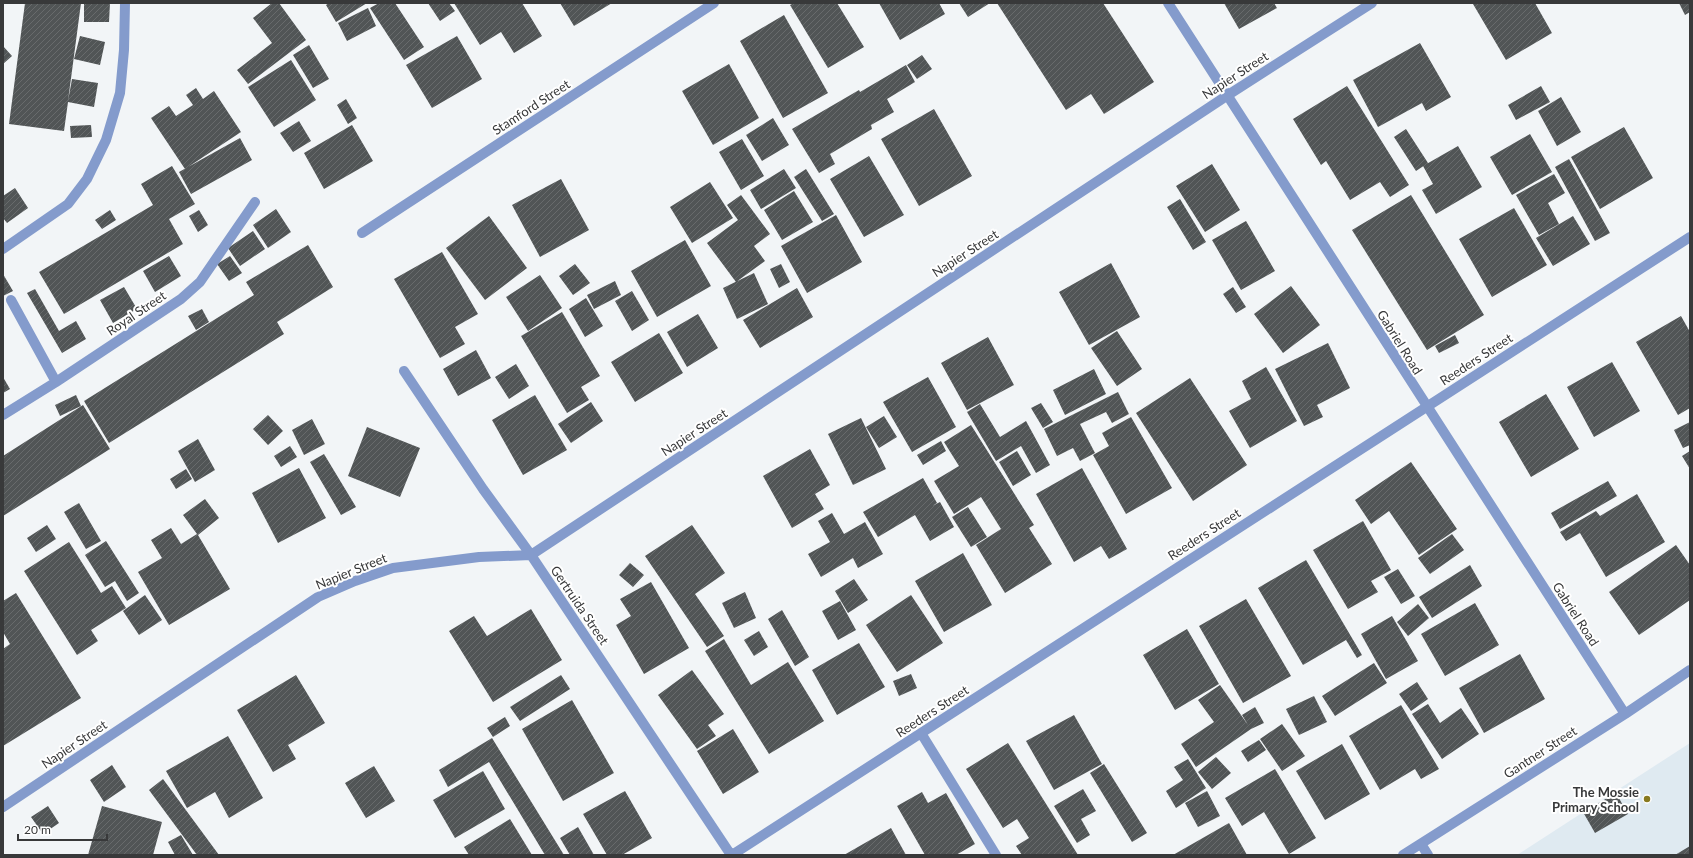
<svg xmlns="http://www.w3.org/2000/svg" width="1693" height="858" font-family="Lato,sans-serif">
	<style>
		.built { fill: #dfeaf1 }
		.building { fill: url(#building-hatch) }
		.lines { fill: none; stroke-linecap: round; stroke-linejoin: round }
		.minor { stroke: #849bcc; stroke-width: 10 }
		.poi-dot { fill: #887a1f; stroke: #fff; stroke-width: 1.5 }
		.labels { text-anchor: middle; stroke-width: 4; stroke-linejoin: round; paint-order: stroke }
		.street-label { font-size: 13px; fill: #38393a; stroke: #fff }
		.poi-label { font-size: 13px; font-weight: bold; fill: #38393a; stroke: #fff; text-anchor: end }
	</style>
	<defs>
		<pattern id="building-hatch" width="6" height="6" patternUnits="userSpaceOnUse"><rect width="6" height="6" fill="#515556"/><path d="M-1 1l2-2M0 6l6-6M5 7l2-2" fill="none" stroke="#686b6c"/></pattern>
	</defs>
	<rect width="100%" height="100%" fill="#f2f5f7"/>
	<!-- built -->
	<path class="built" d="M1690 743V855H1517Z"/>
	<!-- building -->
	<path class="building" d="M25 3H81L68 101 72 79 98 83 94 107 68 102 64 131 9 124Z
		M84 3H110L109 22H84Z
		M272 3H279L306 40 248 84 237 70 272 43 253 18Z
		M329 3H367L336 22 326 5Z
		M379 3H395L424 47 404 60 370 8Z
		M428 3H449L455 11 440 21Z
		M454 3H522L542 36 514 53 501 32 480 45Z
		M560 3H612L574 26Z
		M794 3H837L864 47 828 68 790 5Z
		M879 3H939L945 14 900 40Z
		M959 3H990L968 17Z
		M997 3H1103L1154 82 1104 114 1091 94 1066 110Z
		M1224 3H1274L1277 8 1239 29Z
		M1475 3H1535L1552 33 1506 60 1473 4Z
		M1679 3H1690V12L1685 15Z
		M368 8 376 26 347 41 338 23Z
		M784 15 828 93 783 118 740 41Z
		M80 36 105 42 100 65 74 59Z
		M457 36 482 79 432 108 406 65Z
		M1420 43 1451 97 1426 111 1422 103 1378 127 1353 80Z
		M309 45 329 79 313 88 293 55Z
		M3 46 12 56 3 64Z
		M922 55 932 69 917 79 907 65Z
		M291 60 316 100 274 127 248 87Z
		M729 64 759 118 713 145 682 91Z
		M906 65 915 82 887 99 894 112 871 125 872 129 830 154 835 164 819 173 792 129 859 90 860 92Z
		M1347 86 1409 185 1390 197 1380 182 1350 200 1326 161 1321 165 1293 119Z
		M1541 86 1550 102 1516 120 1508 105Z
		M196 88 203 99 214 91 241 132 185 169 151 118 169 106 176 116 193 105 186 95Z
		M1561 97 1581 132 1557 146 1538 111Z
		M346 99 357 118 348 124 337 105Z
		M934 109 972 176 919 206 881 139Z
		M773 118 789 145 762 161 746 135Z
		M299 121 311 141 293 152 280 133Z
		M91 125 92 137 71 138 70 126Z
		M352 125 373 161 324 189 304 153Z
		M1624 127 1653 178 1600 209 1571 157Z
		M1406 129 1428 163 1416 171 1394 137Z
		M1530 134 1552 172 1512 195 1490 157Z
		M240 138 252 160 191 194 179 172Z
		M742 139 764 176 741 190 719 152Z
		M1458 146 1482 187 1436 214 1422 190 1433 184 1423 166Z
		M869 156 904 215 864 237 830 179Z
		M1569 159 1610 233 1595 241 1555 167Z
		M1212 164 1240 210 1205 232 1176 186Z
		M172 166 195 204 169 219 183 244 64 314 39 272 153 205 141 184Z
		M784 169 796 188 761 209 750 190Z
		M806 169 834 214 822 221 794 177Z
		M1554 174 1565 193 1548 203 1559 224 1539 235 1516 195Z
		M561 179 589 230 540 257 512 205Z
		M710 182 733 218 692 243 670 207Z
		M15 188 28 208 7 223 3 218V196Z
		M794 191 813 222 782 240 764 210Z
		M741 195 770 234 754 246 765 261 736 282 707 243 738 220 727 205Z
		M1411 195 1484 315 1427 350 1352 230Z
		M1180 199 1206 242 1193 250 1167 207Z
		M1514 208 1547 265 1492 297 1459 239Z
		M276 209 291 232 268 248 253 225Z
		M110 210 116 220 102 229 95 220Z
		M199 210 208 225 198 232 189 216Z
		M836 215 862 262 807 293 781 246Z
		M489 216 527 268 485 300 446 248Z
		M1573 216 1590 244 1553 266 1536 238Z
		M1246 221 1275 271 1241 290 1212 240Z
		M253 231 265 249 240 266 228 248Z
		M685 240 711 286 657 317 631 271Z
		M308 245 333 287 277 322 284 334 109 443 84 401 254 295 246 282Z
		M442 252 478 314 455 327 465 344 440 358 394 279Z
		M169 256 181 276 155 292 143 271Z
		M230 256 242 273 229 281 217 264Z
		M1111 263 1140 317 1089 345 1059 292Z
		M575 264 590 283 573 295 559 276Z
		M781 264 790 282 779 288 770 269Z
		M754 273 768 304 737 319 723 288Z
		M3 274 13 291 3 296Z
		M540 275 562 308 528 331 506 297Z
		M615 281 621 295 594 309 587 295Z
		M1291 286 1320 325 1283 353 1254 314Z
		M124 287 137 309 113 323 100 300Z
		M1233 287 1246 307 1236 313 1223 294Z
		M797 288 813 317 760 348 743 320Z
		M35 289 59 331 76 321 86 339 62 353 27 293Z
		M632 291 649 320 632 331 615 301Z
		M586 298 603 326 585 337 569 309Z
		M202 309 209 322 196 330 188 316Z
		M562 312 600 376 581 387 589 400 567 413 521 336Z
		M698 314 718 348 687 367 667 332Z
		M1681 316 1690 332V408L1678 415 1636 342Z
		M1117 331 1142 369 1117 386 1091 348Z
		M659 333 683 373 635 402 611 362Z
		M1455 335 1459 343 1439 353 1435 346Z
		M988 337 1014 385 967 410 941 363Z
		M1328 343 1350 388 1317 405 1323 417 1304 426 1275 369Z
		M476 350 491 378 458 396 443 369Z
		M1612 362 1640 411 1594 437 1567 387Z
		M516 364 529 386 509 399 495 377Z
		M1266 367 1297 421 1250 448 1229 411 1251 399 1242 381Z
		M1094 369 1106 394 1065 415 1053 390Z
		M3 377 10 389 3 393Z
		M928 377 956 427 912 452 883 402Z
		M1190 378 1247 465 1193 501 1136 413Z
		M1118 392 1129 414 1112 423 1106 412 1080 424 1095 453 1080 461 1073 448 1057 456 1044 429Z
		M1546 394 1579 449 1531 477 1499 422Z
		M76 395 81 406 60 416 55 405Z
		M535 395 567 450 523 475 492 420Z
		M591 402 603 421 571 443 558 424Z
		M1041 403 1053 422 1043 428 1031 408Z
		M980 404 1000 437 1026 421 1050 465 1036 473 1021 446 996 461 967 412Z
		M83 405 110 449 3 516V456Z
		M268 415 283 431 268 445 253 429Z
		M884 416 897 437 879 448 866 427Z
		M1131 417 1172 488 1126 514 1093 455 1109 446 1102 433Z
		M861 418 886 469 853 485 828 434Z
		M312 419 325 444 304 455 292 430Z
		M1690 422V445L1683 448 1674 430Z
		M971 425 1034 525 1029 528 1052 564 1005 593 976 545 1001 529 981 497 954 514 934 481 959 466 944 442Z
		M367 427 420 448 400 497 348 476Z
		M198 439 215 470 195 482 178 451Z
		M941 441 946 451 923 465 917 455Z
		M290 446 297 457 281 467 274 456Z
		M810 449 830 485 815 494 824 509 792 528 763 476Z
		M1017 451 1031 475 1013 486 999 462Z
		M1690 451V469L1682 456Z
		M324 454 356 507 341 515 310 462Z
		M1411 462 1457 529 1419 555 1389 511 1371 524 1355 500Z
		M299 468 326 518 278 543 252 493Z
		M1082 468 1127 549 1109 559 1101 546 1074 562 1036 494Z
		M186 469 192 479 176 489 170 479Z
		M923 478 937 503 932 506 940 502 954 527 930 541 915 515 878 537 863 512Z
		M1608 481 1617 496 1560 529 1551 513Z
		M1637 494 1665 542 1606 577 1580 533 1566 541 1560 532 1596 511 1600 516Z
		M205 499 219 518 198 535 230 589 169 625 138 572 162 558 151 540 171 528 181 544 197 534 183 515Z
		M79 503 101 541 86 549 64 512Z
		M968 507 987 537 971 547 952 517Z
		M832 513 844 534 865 522 883 554 858 568 853 558 821 577 808 554 830 542 818 521Z
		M1363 521 1391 570 1371 581 1378 592 1348 609 1313 550Z
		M47 525 56 539 36 552 27 538Z
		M692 525 725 573 695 594 724 636 707 647 645 556Z
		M1452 534 1464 550 1430 574 1418 558Z
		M106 541 139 593 127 601 115 581 105 587 85 555Z
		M69 542 101 593 112 586 126 608 91 630 98 641 77 655 24 571Z
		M1676 545 1690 565V600L1639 635 1609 592Z
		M963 553 992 605 944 632 915 581Z
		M1306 560 1362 655 1357 658 1346 640 1303 665 1258 588Z
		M630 563 644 575 633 587 619 575Z
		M1470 565 1482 586 1432 618 1419 597Z
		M1398 569 1415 596 1401 604 1384 577Z
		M854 579 868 600 848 613 835 591Z
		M651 582 689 648 644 674 616 625 631 616 620 599Z
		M745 592 756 618 734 628 722 603Z
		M16 593 81 698 3 746V649L10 644 3 632V601Z
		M145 595 162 620 139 635 123 611Z
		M911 595 943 643 897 672 866 625Z
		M1246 599 1291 676 1243 703 1199 626Z
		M840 601 856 630 838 640 822 611Z
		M1475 603 1499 645 1445 676 1421 634Z
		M1418 604 1429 618 1408 636 1397 622Z
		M531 609 562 660 493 702 449 631 474 616 487 636Z
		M782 610 809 657 795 666 768 619Z
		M1392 616 1418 661 1386 679 1361 634Z
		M1187 629 1219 684 1175 710 1143 655Z
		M759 631 768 647 754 656 744 640Z
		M724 639 751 685 788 662 824 721 769 754 705 651Z
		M859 643 885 687 837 715 812 670Z
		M1520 654 1545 699 1484 733 1459 688Z
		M1374 663 1387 683 1335 716 1322 696Z
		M692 670 724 714 708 725 716 736 697 749 658 695Z
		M911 674 917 688 899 696 893 681Z
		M296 675 325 723 288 745 296 759 273 772 237 710Z
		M561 675 570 689 520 721 510 707Z
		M1417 682 1428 699 1411 711 1399 694Z
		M1220 685 1248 725 1242 715 1255 707 1264 723 1251 729 1196 767 1181 744 1214 722 1198 700Z
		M1314 696 1327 722 1299 735 1286 709Z
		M572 700 614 773 563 801 522 729Z
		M1428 704 1440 723 1461 708 1479 734 1442 759 1412 714Z
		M1401 705 1439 769 1421 779 1415 769 1380 790 1349 736Z
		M1074 715 1102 764 1054 790 1026 741Z
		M505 717 510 726 493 737 487 728Z
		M1282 724 1305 756 1282 771 1260 739Z
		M733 729 759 772 723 794 697 751Z
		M228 736 263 798 229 818 215 792 187 808 166 771Z
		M492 738 564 855H545L489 762 448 787 439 770Z
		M1259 740 1266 750 1248 762 1241 751Z
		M1008 743 1078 855H1022L1016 846 1029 838 1017 819 1003 828 966 769Z
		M1342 744 1370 794 1325 820 1296 771Z
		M1216 757 1231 773 1212 789 1198 772Z
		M1188 759 1206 788 1176 808 1166 791 1183 780 1174 767Z
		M1104 764 1147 833 1132 842 1090 773Z
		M112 765 126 787 104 802 90 780Z
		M374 766 395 801 366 818 345 783Z
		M1275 769 1316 838 1289 854 1264 812 1242 826 1225 798Z
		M483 771 505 809 455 838 433 800Z
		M163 779 219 855H197L149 790Z
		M1083 789 1096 811 1081 819 1090 835 1077 843 1054 806Z
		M625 791 652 838 622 855H607L583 814Z
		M1207 791 1220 816 1198 827 1185 803Z
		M922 792 928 803 946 793 975 844 956 855H925L897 806Z
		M1616 793 1628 814 1595 833 1583 812Z
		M48 806 59 823 43 834 31 817Z
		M102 806 162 822 153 855H88Z
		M510 819 532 855H469L464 847Z
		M1229 823 1247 855H1173Z
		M578 827 594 855H570L560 838Z
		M891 828 906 855H844Z
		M181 835 193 855H175L168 842Z
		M1690 846V855H1675Z"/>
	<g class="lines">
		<!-- minor -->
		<path class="minor" d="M1168 3 1625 714
			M362 233 714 3
			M3 249 68 204 87 179 106 140 120 93 124 50 125 3
			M11 300 56 382
			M404 371 483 489 531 555 731 855
			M3 415 56 382 181 299 200 282 255 202
			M921 733 996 855
			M3 807 318 597 355 581 393 568 479 557 531 555 1228 95 1372 3
			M1421 844 1428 855
			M732 855 1690 237
			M1403 855 1625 714 1690 670"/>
	</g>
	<!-- markers -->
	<circle class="poi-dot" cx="1647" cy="799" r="4"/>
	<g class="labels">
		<!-- street labels -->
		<g class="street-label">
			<text transform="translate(1235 75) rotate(-33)" y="5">Napier Street</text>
			<text transform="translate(531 107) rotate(-33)" y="5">Stamford Street</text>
			<text transform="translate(965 253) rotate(-33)" y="5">Napier Street</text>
			<text transform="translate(136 313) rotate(-34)" y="5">Royal Street</text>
			<text transform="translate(1400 342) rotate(58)" y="5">Gabriel Road</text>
			<text transform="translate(1476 359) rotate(-33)" y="5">Reeders Street</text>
			<text transform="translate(694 432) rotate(-33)" y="5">Napier Street</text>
			<text transform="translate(1204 534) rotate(-33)" y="5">Reeders Street</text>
			<text transform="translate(351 571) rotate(-22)" y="5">Napier Street</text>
			<text transform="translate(580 605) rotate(56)" y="5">Gertruida Street</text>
			<text transform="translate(1576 614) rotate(57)" y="5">Gabriel Road</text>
			<text transform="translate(932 711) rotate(-33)" y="5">Reeders Street</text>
			<text transform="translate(74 744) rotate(-34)" y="5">Napier Street</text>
			<text transform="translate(1540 752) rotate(-33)" y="5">Gantner Street</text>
		</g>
		<!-- poi labels -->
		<g class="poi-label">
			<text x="1639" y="797">The Mossie<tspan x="1639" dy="15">Primary School</tspan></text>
		</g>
	</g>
	<!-- border -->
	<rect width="1693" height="858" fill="none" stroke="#38393a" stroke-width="8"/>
	<!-- scale -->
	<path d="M18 834v6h89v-6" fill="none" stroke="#38393a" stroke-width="2"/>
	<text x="24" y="834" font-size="12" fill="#38393a" stroke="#ffffff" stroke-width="3" paint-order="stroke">20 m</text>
</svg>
